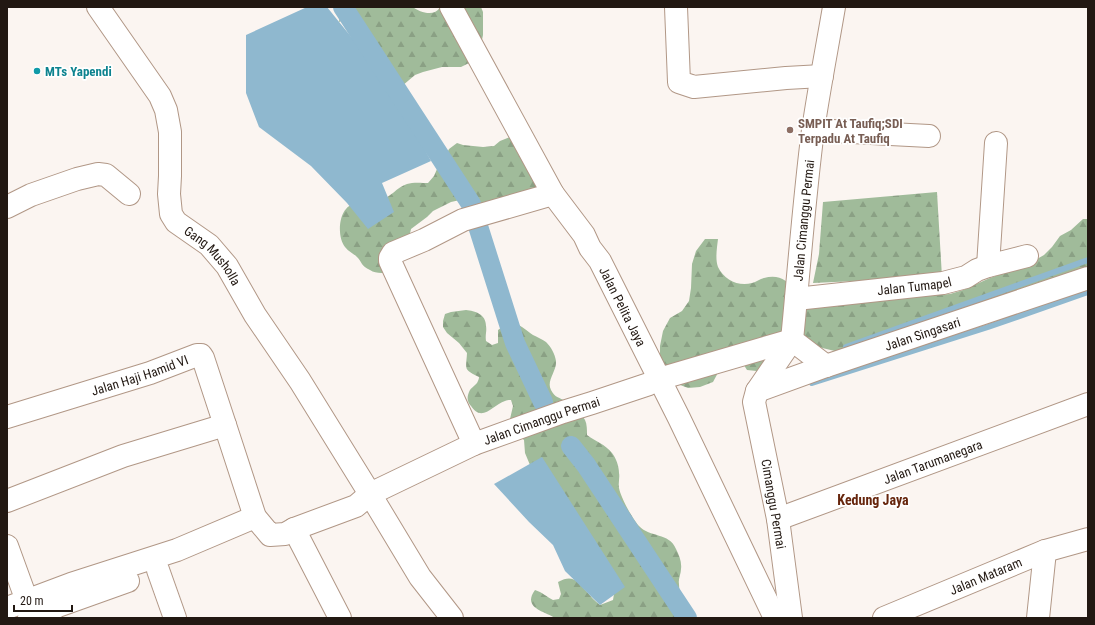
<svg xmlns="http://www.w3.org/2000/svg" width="1095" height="625" font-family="'Roboto Condensed',sans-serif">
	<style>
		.forest { fill: url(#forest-firs) }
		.water { fill: #8fb8cf }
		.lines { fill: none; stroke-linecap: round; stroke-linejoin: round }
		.stream { stroke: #8fb8cf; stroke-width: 6 }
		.canal { stroke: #8fb8cf; stroke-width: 20 }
		.minor-casing { stroke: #b19786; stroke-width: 24 }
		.minor { stroke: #fff; stroke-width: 22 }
		.culture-dot { fill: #0f9aa8; stroke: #fff; stroke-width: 1.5 }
		.education-dot { fill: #8d6e63; stroke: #fff; stroke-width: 1.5 }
		.labels { text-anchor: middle; stroke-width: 3.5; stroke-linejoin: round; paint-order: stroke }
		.culture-label { font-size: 13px; font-weight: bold; fill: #0d838f; stroke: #fff; text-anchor: start }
		.education-label { font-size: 13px; font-weight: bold; fill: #785e54; stroke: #fff; text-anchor: start }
		.street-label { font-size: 13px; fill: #221812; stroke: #fff }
		.neighbourhood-label { font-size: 14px; font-weight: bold; fill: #66250c; stroke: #fff }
	</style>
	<defs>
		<pattern id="forest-firs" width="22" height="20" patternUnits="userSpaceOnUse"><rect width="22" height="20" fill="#a0bb9a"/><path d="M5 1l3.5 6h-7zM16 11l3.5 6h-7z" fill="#8aa084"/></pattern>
	</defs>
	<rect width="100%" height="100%" fill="#fbf5f1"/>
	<!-- forest -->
	<path class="forest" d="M341 7H413C418 11 428 15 435 12 437 11 439 9 440 7H481L483 12V35L481 45 471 62 461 67H442L423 72 415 75 402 86 394 88 386 93 362 61 365 53 364 36 357 31 346 19 339 22Z
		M510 137 546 187 483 204 469 198 451 202 433 211 427 217 411 229 409 238 391 272C384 273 376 274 370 270 361 266 362 262 357 257 353 253 349 252 345 247 338 238 338 218 346 209 354 199 369 204 381 200 390 198 397 187 407 184 413 182 422 183 428 183L434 176 437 169 443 161 449 149 457 143 463 145 483 147 494 146 500 141Z
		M937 192 942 277 813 283 819 254 823 202Z
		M1083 219H1088V277L839 352 814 346 802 345 778 373 747 370 740 359 720 369 713 382 700 387 688 388 675 383 660 360V346L663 331 670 318 682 311 689 301 691 288 692 264 696 251 705 239H718C717 248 715 259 718 267 724 280 739 287 752 283 756 282 760 279 764 278 777 274 789 279 794 292L919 296 950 294 963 290 990 278 1030 263 1044 255 1052 247 1060 236 1071 230Z
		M466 310C475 311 486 314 486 326 487 332 485 334 486 341L492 345 498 343V330C501 328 505 324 509 323 518 322 526 330 533 335 537 337 542 339 546 342 551 347 555 354 556 361 557 371 546 381 551 390 555 398 559 397 565 401 571 404 582 414 585 420 587 424 587 430 587 435 595 441 606 445 612 453 616 458 619 466 619 473 620 478 618 483 619 488 621 498 632 518 639 526 650 538 669 532 676 549 679 555 682 562 681 569 681 574 678 579 679 584 679 597 685 608 692 618H555C544 611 522 608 535 590 542 592 547 597 553 600L559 599 561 594 558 582C573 574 577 581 587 592 591 597 595 601 600 605L613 600 614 594 530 465 525 453 524 440 519 436 510 419 513 406 511 400C509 400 507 400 505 401 493 405 482 423 471 406 468 403 467 399 468 395 470 387 473 388 477 383 478 381 479 379 479 377 463 369 466 370 467 353L459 343 447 333 443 327V321L445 314 451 312Z"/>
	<!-- water -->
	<path class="water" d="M307 7H327L386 80 431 161 382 183 394 212 368 229 347 203 311 166 259 127 246 93V35Z
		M542 457 625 587 600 605 565 571 553 545 529 522 494 484Z"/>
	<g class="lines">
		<!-- stream -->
		<path class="stream" d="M846 347 1088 260
			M812 383 988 327 1088 292"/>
		<!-- canal -->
		<path class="canal" d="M343 7 471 204 515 343 543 402
			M571 446 586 465 687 618"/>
		<!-- minor casing -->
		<g class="minor-casing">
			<g id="minor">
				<path id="s1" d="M98 7 160 96 166 110 170 132V176L169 194 171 214 176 222 209 245 227 266 255 315 300 381 370 494 420 577 452 618"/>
				<path id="s2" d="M451 7 553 194 584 235 590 248 600 261 679 418 775 618"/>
				<path d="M676 7 679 82 694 87 786 78 822 76"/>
				<path d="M813 130 929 136"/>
				<path d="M7 207 31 195 77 179 98 174 106 175 129 194"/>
				<path d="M988 266 996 143"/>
				<path id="s3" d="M796 299 943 283 966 277 977 270 988 266 1027 256"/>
				<path id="s4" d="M826 366 792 340C799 270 804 200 813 130 819 89 827 48 834 7"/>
				<path id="s5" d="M757 391 826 366 1088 278"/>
				<path id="s6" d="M7 417 150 373 197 355H201L203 358 225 425"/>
				<path d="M474 444 390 261V258L393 253 424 240 463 220 553 194"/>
				<path id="s7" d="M7 501 123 456 225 425 255 517 270 535 285 534 294 529 356 506 370 494 474 444 563 412 592 403 649 384 659 379 792 340"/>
				<path id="s8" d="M778 519 1088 404"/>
				<path d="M294 529 340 618"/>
				<path d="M7 546 27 601"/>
				<path d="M158 570 175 618"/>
				<path d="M7 608 71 584 177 550 255 517"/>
				<path d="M29 618 58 606 128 581"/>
				<path d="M791 618 778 519 754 402 757 391 792 340"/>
				<path id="s9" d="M884 618 1045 551 1088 539"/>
				<path d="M1038 618 1045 551"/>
			</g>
		</g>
		<!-- minor -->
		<use href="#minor" class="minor"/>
	</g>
	<!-- markers -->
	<circle class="culture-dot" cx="37" cy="71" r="4"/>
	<circle class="education-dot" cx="790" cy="130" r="4"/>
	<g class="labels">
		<!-- culture labels -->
		<g class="culture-label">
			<text x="45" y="76">MTs Yapendi</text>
		</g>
		<!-- education labels -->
		<g class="education-label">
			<text x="798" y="128">SMPIT At Taufiq;SDI<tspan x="798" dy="15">Terpadu At Taufiq</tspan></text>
		</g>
		<!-- street labels -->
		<g class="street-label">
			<text dy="5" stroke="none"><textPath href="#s4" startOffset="163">Jalan Cimanggu Permai</textPath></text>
			<text dy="5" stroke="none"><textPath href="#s1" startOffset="288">Gang Musholla</textPath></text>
			<text dy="5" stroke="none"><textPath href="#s3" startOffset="119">Jalan Tumapel</textPath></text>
			<text dy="5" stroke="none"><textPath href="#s2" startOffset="346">Jalan Pelita Jaya</textPath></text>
			<text dy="5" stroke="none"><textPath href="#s5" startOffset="175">Jalan Singasari</textPath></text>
			<text dy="5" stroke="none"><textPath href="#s6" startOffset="139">Jalan Haji Hamid VI</textPath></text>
			<text dy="5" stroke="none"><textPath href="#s7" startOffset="648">Jalan Cimanggu Permai</textPath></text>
			<text dy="5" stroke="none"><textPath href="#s8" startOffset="165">Jalan Tarumanegara</textPath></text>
			<text transform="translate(774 504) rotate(80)" y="5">Cimanggu Permai</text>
			<text dy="5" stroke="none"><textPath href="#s9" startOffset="110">Jalan Mataram</textPath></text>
		</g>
		<!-- neighbourhood labels -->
		<g class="neighbourhood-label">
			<text x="873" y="505">Kedung Jaya</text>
		</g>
	</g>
	<!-- border -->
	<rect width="1095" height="625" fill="none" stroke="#221812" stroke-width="16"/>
	<!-- scale -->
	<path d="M14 605v6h58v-6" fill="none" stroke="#221812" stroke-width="2"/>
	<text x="20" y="605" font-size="12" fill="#221812" stroke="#ffffff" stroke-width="3" paint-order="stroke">20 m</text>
</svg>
